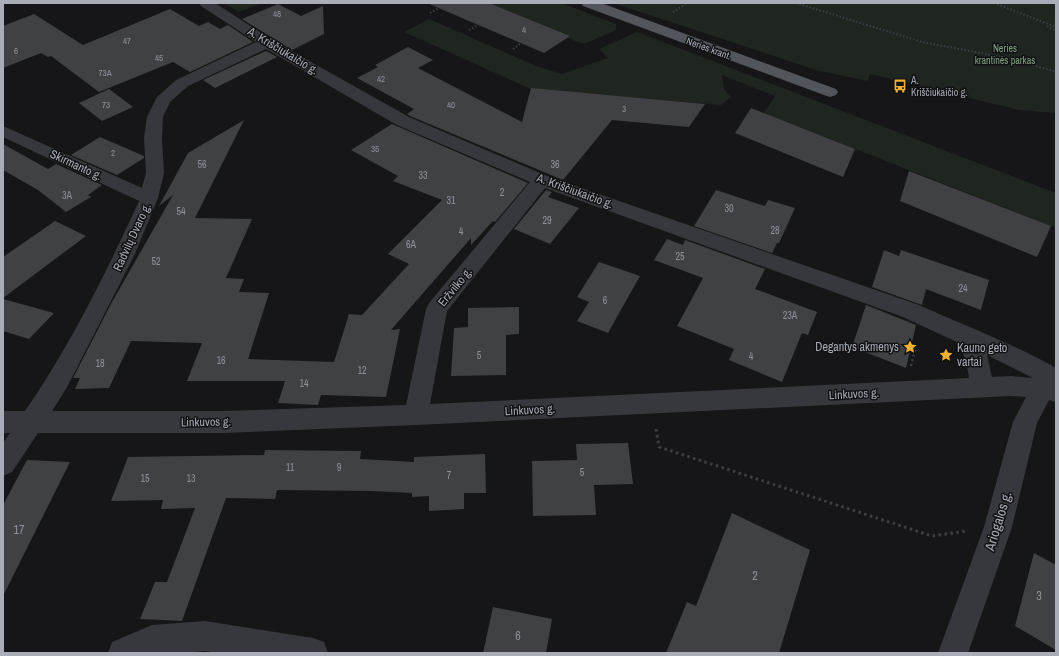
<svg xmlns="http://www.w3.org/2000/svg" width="1059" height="656" font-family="'Archivo Narrow',sans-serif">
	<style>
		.green { fill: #1e261f }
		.building { fill: #404145 }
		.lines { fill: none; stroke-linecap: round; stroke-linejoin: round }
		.path-far2 { stroke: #3d3f44; stroke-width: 2; stroke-dasharray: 1.5 2; stroke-linecap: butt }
		.path-far1 { stroke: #3d3f44; stroke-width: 2.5; stroke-dasharray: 2 3; stroke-linecap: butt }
		.path { stroke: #3d3f44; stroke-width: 3; stroke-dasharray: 2.5 3.5; stroke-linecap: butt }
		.minor { fill: #37383d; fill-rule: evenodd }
		.major { fill: #53555c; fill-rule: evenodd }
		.labels { text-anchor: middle; stroke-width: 3; stroke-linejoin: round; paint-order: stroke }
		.far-number-label { font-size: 9px; fill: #8e929b }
		.far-street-label { font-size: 10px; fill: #a8adb8; stroke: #111113 }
		.far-park-label { font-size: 10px; fill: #7fa381; stroke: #111113 }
		.far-poi-label { font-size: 10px; fill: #a8adb8; stroke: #111113; text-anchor: start }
		.number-label { font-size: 10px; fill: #8e929b }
		.street-label { font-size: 12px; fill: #a8adb8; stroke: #111113 }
		.poi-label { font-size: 12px; fill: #a8adb8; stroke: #111113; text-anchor: end }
		.near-number-label { font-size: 12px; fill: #8e929b }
		.near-street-label { font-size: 14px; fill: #a8adb8; stroke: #111113 }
	</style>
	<rect width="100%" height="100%" fill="#161618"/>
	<!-- green -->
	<path class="green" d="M223 3H262L239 12Z
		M489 3H561L616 24V30L584 44 567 38 570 36Z
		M613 3H1056V113L1019 110 870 74 868 81 819 71Z
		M429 19 536 66 562 74 608 58 599 49 637 32 1056 193V228L764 113 775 96 722 75 724 89 731 97 721 105 531 89 404 32Z"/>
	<!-- building -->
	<path class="building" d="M427 3H489L570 36 544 53Z
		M278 4 301 16 323 6 324 34 292 50 242 19Z
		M170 9 199 26 208 22 220 29 228 25 253 42 190 72 173 62 99 92 51 56 48 57 41 53 3 68V26L34 14 83 45Z
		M408 47 433 60 418 68 522 122 531 88 705 104 689 127 612 120 563 180 410 116 407 114 414 109 357 78 378 67 375 65Z
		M266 51 277 57 215 88 203 80Z
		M109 89 133 107 102 121 79 103Z
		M751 108 855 149 843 177 735 133Z
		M244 120 195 218 252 219 226 278 244 279 239 292 269 293 248 359 334 362 349 314 362 315 409 264 388 254 442 200 393 181 398 176 351 150 392 124 528 183 495 222 493 221 471 245V238L391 330 400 329 386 397 321 395 318 405 278 403 285 381H187L202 343 131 341 109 388 75 389 80 378H73L112 302 173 195 159 206 188 153Z
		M100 137 144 156V158L117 175 71 155Z
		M3 144 48 169 56 164 102 185 88 195 91 197 66 212 38 190 3 170Z
		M909 171 1051 226 1037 257 900 201Z
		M546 190 552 192 548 197 579 208 550 244 514 229Z
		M716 190 765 206 768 200 795 208 779 243H777L772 253 694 226Z
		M55 221 86 236 3 298V257Z
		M667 239 683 245 685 240 765 269 755 289 817 312 808 335 802 333 782 382 729 360 734 349 677 326 703 278 654 260Z
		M884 250 899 256 901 250 989 280 981 310 926 289 922 305 872 287Z
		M599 262 640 276 608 333 577 321 589 302 577 297Z
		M3 299 54 313 29 339 3 331Z
		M866 305 916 325 906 368 852 347Z
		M519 307V334L506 335V375L451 376 454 328 468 327V308Z
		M628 443 633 484 594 485 596 515 533 516 532 461 577 460 576 444Z
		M265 450 361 451 360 459 414 462V457L485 454 486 493H464V509L429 511V496L412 497V493L372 491 277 490 275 499 226 498 182 621 140 619 155 582H167L195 508 161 509 163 500 111 501 128 457 264 455Z
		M27 460 70 462 3 596V505Z
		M732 513 810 550 779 653H666L687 602 696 606Z
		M1034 553 1056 565V650L1015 626Z
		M493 607 552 619 546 653H483Z"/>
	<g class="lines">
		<!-- path-far2 -->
		<path class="path-far2" d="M796 3 922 42 1013 59 1056 72
			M994 3 1056 27
			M673 12 687 3
			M430 13 439 8
			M1047 26 1056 31
			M469 30 478 25
			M513 49 521 43"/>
		<!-- path-far1 -->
		<path class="path-far1" d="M911 366 917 342"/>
		<!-- path -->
		<path class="path" d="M656 429 659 447 932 536 966 531"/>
		<!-- minor -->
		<path class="minor" d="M199 3H215L272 40 409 117 547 176 919 305C965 326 1012 343 1056 368V402L1049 400 1037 423 1012 527 968 653H938L984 527 1013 422 1026 397 1011 396 416 425 223 433H38L12 472 3 476V443L10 433H3V411H25C70 346 106 273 139 201L3 137V126L142 188 146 173 144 138 147 117 157 97 176 80 256 42 201 6ZM266 49 397 125 530 182 429 303 426 309 406 405 223 411H52L66 389 134 256 158 198 164 173 162 138 163 117 170 102 188 86ZM545 188 903 317 957 342 966 360 969 378 430 404 447 311ZM987 355 1033 378 1011 376 992 377Z
			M205 621 313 638 324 642 328 653H218L205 651 179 653H108L112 642 152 625Z"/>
		<!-- major -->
		<path class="major" d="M581 3H601L836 89 838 92 836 95 830 97 824 95 583 6Z"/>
	</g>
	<!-- icons -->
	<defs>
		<g id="bus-bare" transform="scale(1.08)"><path d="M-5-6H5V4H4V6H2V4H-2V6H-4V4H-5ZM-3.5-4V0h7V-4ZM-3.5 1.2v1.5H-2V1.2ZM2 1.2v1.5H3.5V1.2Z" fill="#f2b134" stroke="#111113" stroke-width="2.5" paint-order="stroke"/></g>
		<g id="sight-bare" transform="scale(1.08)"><path d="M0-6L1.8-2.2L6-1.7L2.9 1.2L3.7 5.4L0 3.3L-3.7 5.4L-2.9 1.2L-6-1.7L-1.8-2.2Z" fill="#f2b134" stroke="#111113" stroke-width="2.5" paint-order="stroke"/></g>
	</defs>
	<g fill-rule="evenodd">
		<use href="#bus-bare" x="900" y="86"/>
		<use href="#sight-bare" x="910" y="347"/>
		<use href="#sight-bare" x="946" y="355"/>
	</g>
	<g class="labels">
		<!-- far-number labels -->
		<g class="far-number-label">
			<text x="277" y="17">48</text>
			<text x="524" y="33">4</text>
			<text x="127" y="44">47</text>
			<text x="16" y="54">6</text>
			<text x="159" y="61">45</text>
			<text x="105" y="76">73A</text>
			<text x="381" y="82">42</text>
			<text x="106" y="108">73</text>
			<text x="451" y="108">40</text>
			<text x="624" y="112">3</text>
			<text x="375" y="152">35</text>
			<text x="113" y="156">2</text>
		</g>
		<!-- far-street labels -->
		<g class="far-street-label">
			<text transform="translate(709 48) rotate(20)" y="4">Neries krant.</text>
		</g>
		<!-- far-park labels -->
		<g class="far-park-label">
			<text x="1005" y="52">Neries<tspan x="1005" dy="12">krantinės parkas</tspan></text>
		</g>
		<!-- far-poi labels -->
		<g class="far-poi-label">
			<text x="911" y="84">A.<tspan x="911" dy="12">Kriščiukaičio g.</tspan></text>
		</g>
		<!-- number labels -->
		<g class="number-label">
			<text x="202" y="168">56</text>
			<text x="555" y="168">36</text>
			<text x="423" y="179">33</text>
			<text x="502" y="196">2</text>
			<text x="67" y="199">3A</text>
			<text x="451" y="204">31</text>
			<text x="729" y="212">30</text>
			<text x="181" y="215">54</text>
			<text x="547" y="224">29</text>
			<text x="775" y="234">28</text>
			<text x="461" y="235">4</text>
			<text x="411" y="248">6A</text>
			<text x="680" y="260">25</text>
			<text x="156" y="265">52</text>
			<text x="963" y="292">24</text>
			<text x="605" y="304">6</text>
			<text x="790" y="319">23A</text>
			<text x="479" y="359">5</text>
			<text x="751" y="360">4</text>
			<text x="221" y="364">16</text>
			<text x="100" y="367">18</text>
			<text x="362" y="374">12</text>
			<text x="304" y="387">14</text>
			<text x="290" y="471">11</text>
			<text x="339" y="471">9</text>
			<text x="582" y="476">5</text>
			<text x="449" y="479">7</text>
			<text x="145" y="482">15</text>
			<text x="191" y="482">13</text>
		</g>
		<!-- street labels -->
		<g class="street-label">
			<text transform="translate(283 51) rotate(31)" y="4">A. Kriščiukaičio g.</text>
			<text transform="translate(76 165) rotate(25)" y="4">Skirmanto g.</text>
			<text transform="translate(575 191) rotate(20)" y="4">A. Kriščiukaičio g.</text>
			<text transform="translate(132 237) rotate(-65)" y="4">Radvilų Dvaro g.</text>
			<text transform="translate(455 287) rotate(-51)" y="4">Eržvilko g.</text>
			<text transform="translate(854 394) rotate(-3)" y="4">Linkuvos g.</text>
			<text transform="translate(530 410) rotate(-3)" y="4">Linkuvos g.</text>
			<text transform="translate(206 422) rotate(-1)" y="4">Linkuvos g.</text>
		</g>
		<!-- poi labels -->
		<g class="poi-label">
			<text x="899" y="351">Degantys akmenys</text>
			<text x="957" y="352" text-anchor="start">Kauno geto<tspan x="957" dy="14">vartai</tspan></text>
		</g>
		<!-- near-number labels -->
		<g class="near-number-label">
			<text x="19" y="534">17</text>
			<text x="755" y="580">2</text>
			<text x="1039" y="600">3</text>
			<text x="518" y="640">6</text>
		</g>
		<!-- near-street labels -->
		<g class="near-street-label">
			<text transform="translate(998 521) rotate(-73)" y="5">Ariogalos g.</text>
		</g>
	</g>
	<!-- border -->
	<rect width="1059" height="656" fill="none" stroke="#a8adb8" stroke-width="8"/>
</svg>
